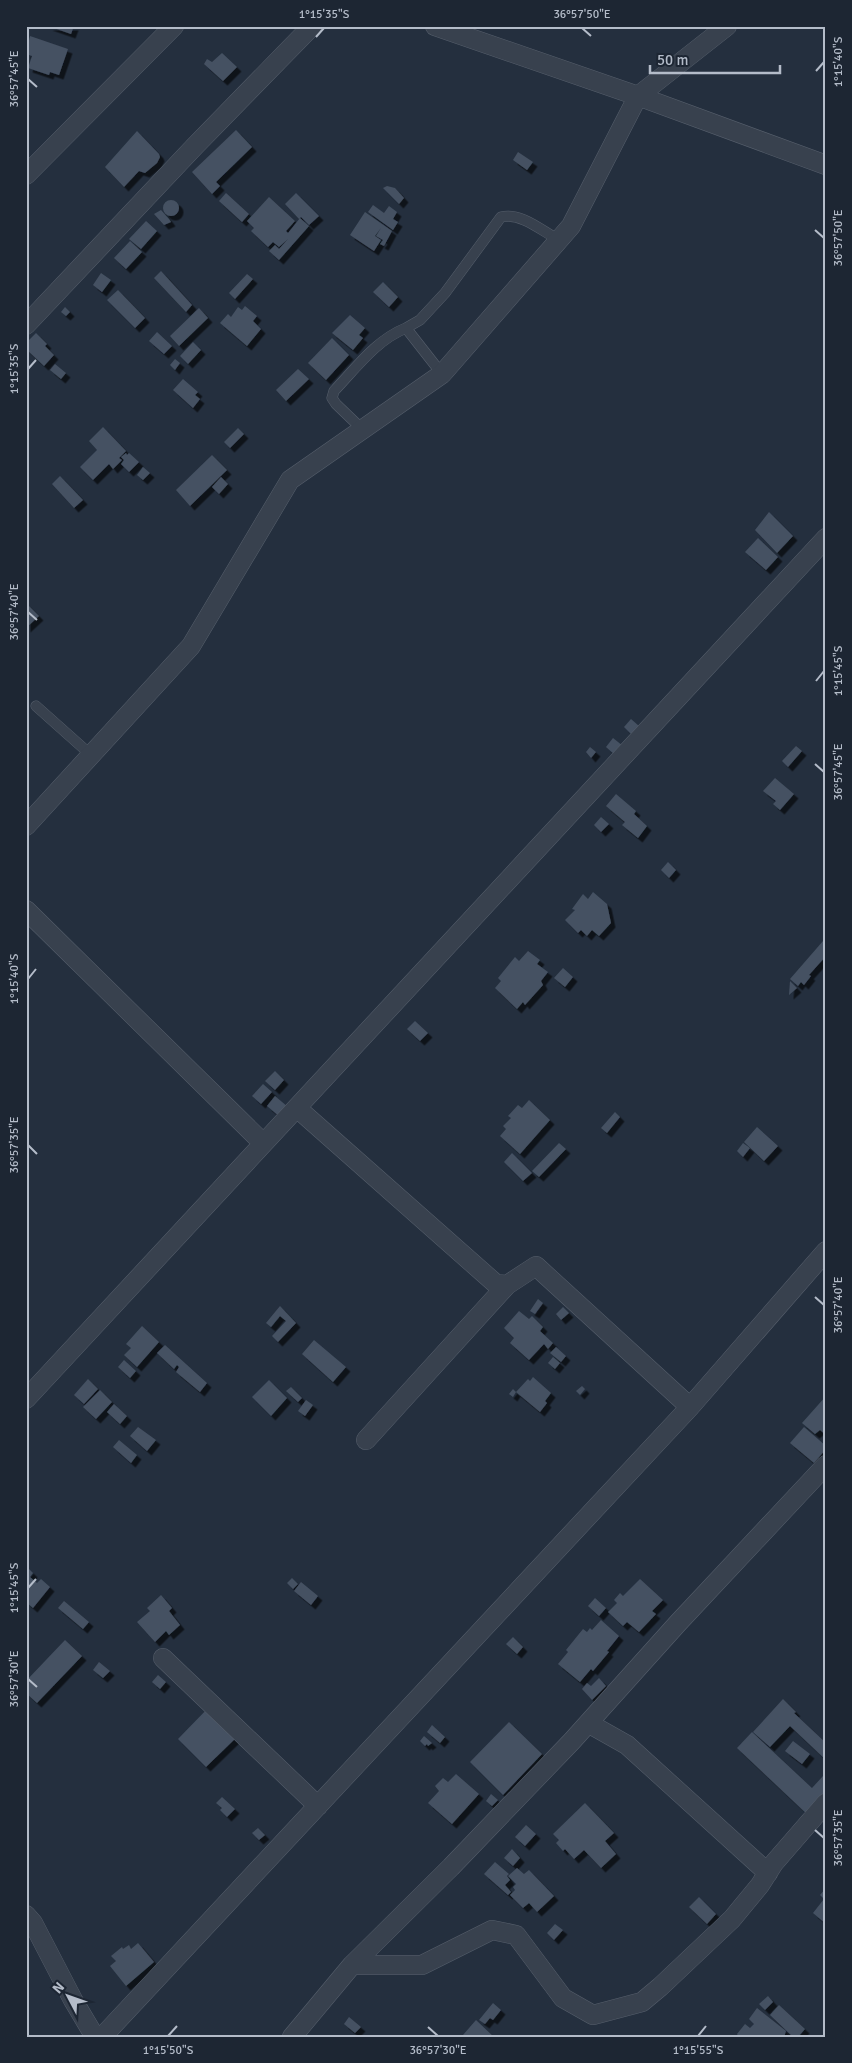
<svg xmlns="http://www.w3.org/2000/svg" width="852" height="2063" font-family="Signika,sans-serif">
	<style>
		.building { fill: #455162; filter: url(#shadow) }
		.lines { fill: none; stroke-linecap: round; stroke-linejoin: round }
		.lane-casing { stroke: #565f6c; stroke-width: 11 }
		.street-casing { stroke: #565f6c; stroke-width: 20 }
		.lane { stroke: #38414e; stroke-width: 10 }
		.street { stroke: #38414e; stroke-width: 19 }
		.ticks { fill: none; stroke: #b4bcc9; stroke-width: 2 }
		.neatline { fill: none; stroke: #b4bcc9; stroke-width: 2 }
		.ticks-label { font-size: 12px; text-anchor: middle; fill: #b4bcc9 }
	</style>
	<defs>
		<filter id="shadow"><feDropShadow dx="4.5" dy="4.5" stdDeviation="0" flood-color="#0009"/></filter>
	</defs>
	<rect width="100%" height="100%" fill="#242f3e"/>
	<!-- building -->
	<path class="building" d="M48 26H74L71 34Z
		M30 36 68 49 59 75 50 72 49 75 28 68 32 56 26 54Z
		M222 53 237 67 223 81 204 64 207 59 212 62Z
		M236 130 252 147 216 182 220 186 212 194 192 172Z
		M137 131 159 154 160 157 157 163 145 173 139 171 124 187 105 167Z
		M518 152 533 162 527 170 513 160Z
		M387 186 395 188 404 198 399 204 383 188Z
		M226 193 249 214 242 222 219 201Z
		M296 193 319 216 309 225 301 217 299 219 285 204Z
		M269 197 295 221 286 231 288 233 300 218 309 226 279 260 269 251 275 245 279 249 288 239 279 247 273 242 268 247 251 231 254 228 247 221Z
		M163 208a8 8 0 1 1 16 0a8 8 0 1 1-16 0Z
		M373 205 384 213 389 206 397 212 393 219 398 222 393 230 368 212Z
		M161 210 169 219 171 222 164 225 154 214Z
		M365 212 392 231 384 246 380 244 383 240 376 236 381 228 375 236 372 234 381 240 374 251 350 235Z
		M146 221 157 231 141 249 129 239Z
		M130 241 142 252 126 269 114 258Z
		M161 271 192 305 186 312 154 278Z
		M101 273 111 280 102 292 93 285Z
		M247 274 253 279 235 299 229 293Z
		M383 282 398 297 389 307 373 292Z
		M118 290 145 318 135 328 107 300Z
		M245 306 257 316 253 321 261 329 247 346 220 323 228 314 231 317 238 307 242 310Z
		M65 307 70 312 66 316 61 312Z
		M199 308 208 318 179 346 170 336Z
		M350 315 365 328 359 335 363 338 353 350 332 333Z
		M157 332 172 346 164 354 149 341Z
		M36 333 47 344 45 346 54 355 44 366 26 349V343Z
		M332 338 349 355 326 380 308 363Z
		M193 342 201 350 188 364 180 356Z
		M175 359 180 363 175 370 170 365Z
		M55 364 66 373 61 379 50 370Z
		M298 369 309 379 286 401 276 390Z
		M183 379 198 392 195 395 200 399 193 408 173 390Z
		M103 427 126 451 119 458 122 460 113 469 109 464 93 480 80 467 97 450 89 441Z
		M238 428 244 434 230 448 224 442Z
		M126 453 127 455 129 453 139 462 129 472 121 464 124 460 121 457Z
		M212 455 227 470 190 506 176 490Z
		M143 467 150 473 143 480 137 475Z
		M60 476 83 500 74 508 52 484Z
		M221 477 228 484 219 494 212 487Z
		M769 512 793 536 777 553 755 530Z
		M758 538 778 557 766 570 745 552Z
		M26 603 39 616 26 628Z
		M631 719 639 726 632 735 624 727Z
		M613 738 623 746 615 755 606 747Z
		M796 746 802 751 788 767 782 761Z
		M590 747 596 752 591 758 586 752Z
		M775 778 794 794 780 810 773 804 776 801 763 791Z
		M616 794 636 811 634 814 647 826 638 838 622 825 625 822 606 806Z
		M601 817 609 824 601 832 594 825Z
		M668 862 676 870 669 878 661 870Z
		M593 892 607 904 611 923 599 936 592 930 587 936 581 930 578 933 565 920 575 910 572 909 583 894 588 899Z
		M823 941 826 944V956L809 975 811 976 804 985 801 982 798 986 790 979Z
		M528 951 540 960 537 964 548 972 541 981 543 985 525 1005 523 1002 517 1009 495 988 501 981 498 978 515 957 519 961Z
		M563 968 573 977 565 987 554 978Z
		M790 981 797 988 789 995Z
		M415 1021 428 1033 420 1041 407 1029Z
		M275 1071 284 1080 275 1090 265 1081Z
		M263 1084 272 1092 261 1104 252 1096Z
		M275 1096 288 1107 280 1117 267 1106Z
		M529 1100 550 1120 520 1154 500 1136 506 1129 503 1126 511 1118 508 1116 518 1105 522 1108Z
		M615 1112 620 1117 607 1133 601 1128Z
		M757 1127 778 1146 764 1161 744 1142Z
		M559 1143 566 1149 539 1177 532 1171Z
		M743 1143 750 1148 743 1157 737 1151Z
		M512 1153 532 1173 523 1181 504 1162Z
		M538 1299 543 1303 535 1314 530 1311Z
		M280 1306 296 1323 278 1342 272 1336 286 1321 280 1316 271 1327 266 1323Z
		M563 1307 569 1313 561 1320 556 1314Z
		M519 1311 529 1319 532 1316 543 1327 540 1331 553 1343 548 1349 544 1344 529 1360 510 1343 514 1338 504 1328Z
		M142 1326 159 1342 137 1367 124 1355 131 1348 126 1344Z
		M314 1340 346 1367 333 1382 302 1354Z
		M165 1345 207 1383 200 1392 176 1372 179 1367 177 1365 174 1369 157 1353Z
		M556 1347 566 1356 561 1362 550 1353Z
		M553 1357 560 1363 555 1369 548 1363Z
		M124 1360 136 1371 130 1378 118 1367Z
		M533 1377 551 1393 545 1401 547 1403 540 1412 516 1392 513 1397 509 1394 513 1389 516 1392 528 1379 530 1381Z
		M88 1379 98 1389 84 1404 74 1395Z
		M269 1380 287 1398 271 1416 252 1397Z
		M582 1386 585 1389 580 1395 576 1391Z
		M291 1387 302 1398 298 1402 286 1391Z
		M100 1390 112 1402 96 1419 83 1407Z
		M826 1396V1435L820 1430 815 1434 802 1423Z
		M306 1400 313 1405 305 1416 298 1411Z
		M114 1404 127 1416 120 1424 107 1412Z
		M138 1427 156 1440 147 1451 130 1436Z
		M804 1427 826 1446V1449L814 1463 790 1443Z
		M119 1440 137 1455 131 1463 113 1447Z
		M29 1569 33 1573 30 1577 37 1583 41 1579 50 1587 33 1608 26 1602V1573Z
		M292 1578 298 1584 293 1589 287 1583Z
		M640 1579 663 1600 652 1611 656 1614 639 1632 627 1622 623 1626 608 1612 617 1603 614 1600 620 1593 623 1596Z
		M301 1582 318 1596 311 1605 294 1591Z
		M161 1595 172 1608 169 1611 180 1625 169 1635 166 1631 155 1642 137 1622 150 1611 147 1608Z
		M595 1598 606 1608 599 1616 588 1606Z
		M64 1601 89 1622 83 1629 58 1608Z
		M601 1620 619 1636 607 1651 609 1652 593 1671 591 1669 580 1682 558 1664 568 1652 566 1650 583 1629 587 1632 590 1628 592 1630Z
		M513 1637 523 1647 517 1654 506 1644Z
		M65 1640 82 1656 37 1703 26 1693V1681Z
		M99 1662 110 1671 103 1678 93 1670Z
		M158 1675 166 1682 160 1689 152 1682Z
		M599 1678 606 1686 592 1700 582 1689 587 1683 591 1686Z
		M783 1699 796 1712 794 1713 826 1743V1760L790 1726 770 1747 753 1732Z
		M211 1705 240 1734 206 1767 178 1739Z
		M509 1722 542 1754 503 1795 470 1762Z
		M432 1725 445 1737 440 1743 427 1732Z
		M752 1732 812 1788 823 1776 826 1779V1798L809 1816 737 1748Z
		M424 1736 432 1743 428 1746 427 1744 425 1746 420 1741Z
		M793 1741 810 1754 802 1764 785 1751Z
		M456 1774 479 1794 452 1824 428 1803 439 1791 435 1786 443 1778 448 1782Z
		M491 1794 498 1800 492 1806 486 1801Z
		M222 1797 235 1809 227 1817 220 1810 222 1808 216 1803Z
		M585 1803 614 1833 605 1841 616 1854 601 1868 584 1850 574 1859 565 1849 563 1851 556 1843 559 1840 553 1834Z
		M526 1825 536 1834 525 1846 515 1837Z
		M258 1828 265 1835 259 1840 252 1833Z
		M512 1849 520 1858 513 1866 504 1858Z
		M495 1862 509 1874 507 1876 510 1880 505 1885 511 1892 508 1895 484 1874Z
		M517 1868 524 1874 529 1870 554 1896 537 1912 529 1903 523 1908 510 1895 515 1890 513 1887 516 1884 508 1876Z
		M826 1888V1924L813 1913 824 1899 820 1895Z
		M699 1897 716 1914 707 1924 689 1907Z
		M555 1924 563 1930 554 1940 547 1933Z
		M138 1943 154 1962 126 1986 110 1966 116 1961 111 1956 122 1947 123 1949 129 1945 131 1949Z
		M768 1996 773 2002 765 2010 759 2004Z
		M493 2003 501 2010 493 2020 490 2018 485 2024 479 2020Z
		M779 2005 805 2029 798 2037H793L770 2015Z
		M757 2008 786 2031 784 2037H739L737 2034 745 2024 750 2028 754 2024 749 2019Z
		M349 2017 361 2027 355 2033 344 2024Z
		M476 2020 494 2037H465L463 2035Z"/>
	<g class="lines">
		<!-- lane casing -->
		<g class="lane-casing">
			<path id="lane" d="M442 374 406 328 420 320 445 293 501 217C521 212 542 231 559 240
				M362 429 336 404 332 398 334 391C356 368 376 340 406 328
				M36 706 91 755"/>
		</g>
		<!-- street casing -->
		<g class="street-casing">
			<path id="street" d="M435 26 638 96 826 165
				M26 175 174 26
				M26 325 194 147 312 26
				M26 826 191 646 290 480 442 374 571 226 638 96 727 26
				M26 910 263 1143
				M297 1108 496 1284 507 1285 536 1266 690 1407
				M26 1399 826 538
				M366 1440 507 1285
				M163 1658 318 1806
				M588 1723 627 1745 768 1873
				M26 1915 33 1923 73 2000 95 2037
				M352 1965H422L492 1930 516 1935 563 1998 593 2015 642 2002 660 1987 732 1919 760 1885 774 1863 826 1803
				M102 2037 690 1407 826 1251
				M292 2037 352 1965 451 1867 572 1741 678 1623 826 1465"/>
		</g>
		<!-- lane -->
		<use href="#lane" class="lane"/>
		<!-- street -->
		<use href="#street" class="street"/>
	</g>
	<!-- ticks -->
	<path class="ticks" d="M582 28 591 36M316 37 324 28M816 71 824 62M28 79 37 87M815 230 824 238M28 369 36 360M28 612 37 620M816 681 824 671M815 764 824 772M28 979 36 969M28 1145 37 1154M815 1297 824 1305M28 1588 36 1579M28 1679 37 1687M815 1830 824 1838M428 2027 438 2036M168 2036 177 2026M698 2036 706 2026"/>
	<!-- border -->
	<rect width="852" height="2063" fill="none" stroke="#1d2633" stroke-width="55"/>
	<!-- north arrow -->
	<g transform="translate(68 1996) rotate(311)" stroke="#1d2633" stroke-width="4" paint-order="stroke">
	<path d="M0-4L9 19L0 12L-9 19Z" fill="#b4bcc9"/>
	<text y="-8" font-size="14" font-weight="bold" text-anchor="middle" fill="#b4bcc9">N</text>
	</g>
	<!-- scale -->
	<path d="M650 65v8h130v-8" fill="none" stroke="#b4bcc9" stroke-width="2.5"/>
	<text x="657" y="65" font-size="15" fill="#b4bcc9" stroke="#1d2633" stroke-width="4" paint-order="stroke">50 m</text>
	<rect x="28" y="28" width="796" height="2008" class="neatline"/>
	<g class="ticks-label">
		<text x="324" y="18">1°15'35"S</text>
		<text x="582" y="18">36°57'50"E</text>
		<text transform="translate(838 62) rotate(-90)" y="4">1°15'40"S</text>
		<text transform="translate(14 79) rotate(-90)" y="4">36°57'45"E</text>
		<text transform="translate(838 238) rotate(-90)" y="4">36°57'50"E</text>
		<text transform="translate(14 369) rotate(-90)" y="4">1°15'35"S</text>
		<text transform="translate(14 612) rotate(-90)" y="4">36°57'40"E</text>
		<text transform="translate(838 671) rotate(-90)" y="4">1°15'45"S</text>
		<text transform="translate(838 772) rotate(-90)" y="4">36°57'45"E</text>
		<text transform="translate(14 979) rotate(-90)" y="4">1°15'40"S</text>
		<text transform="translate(14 1145) rotate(-90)" y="4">36°57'35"E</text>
		<text transform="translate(838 1305) rotate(-90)" y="4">36°57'40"E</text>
		<text transform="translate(14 1588) rotate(-90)" y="4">1°15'45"S</text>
		<text transform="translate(14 1679) rotate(-90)" y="4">36°57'30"E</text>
		<text transform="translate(838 1838) rotate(-90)" y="4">36°57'35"E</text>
		<text x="168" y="2054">1°15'50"S</text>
		<text x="438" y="2054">36°57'30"E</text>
		<text x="698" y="2054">1°15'55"S</text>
	</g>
</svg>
